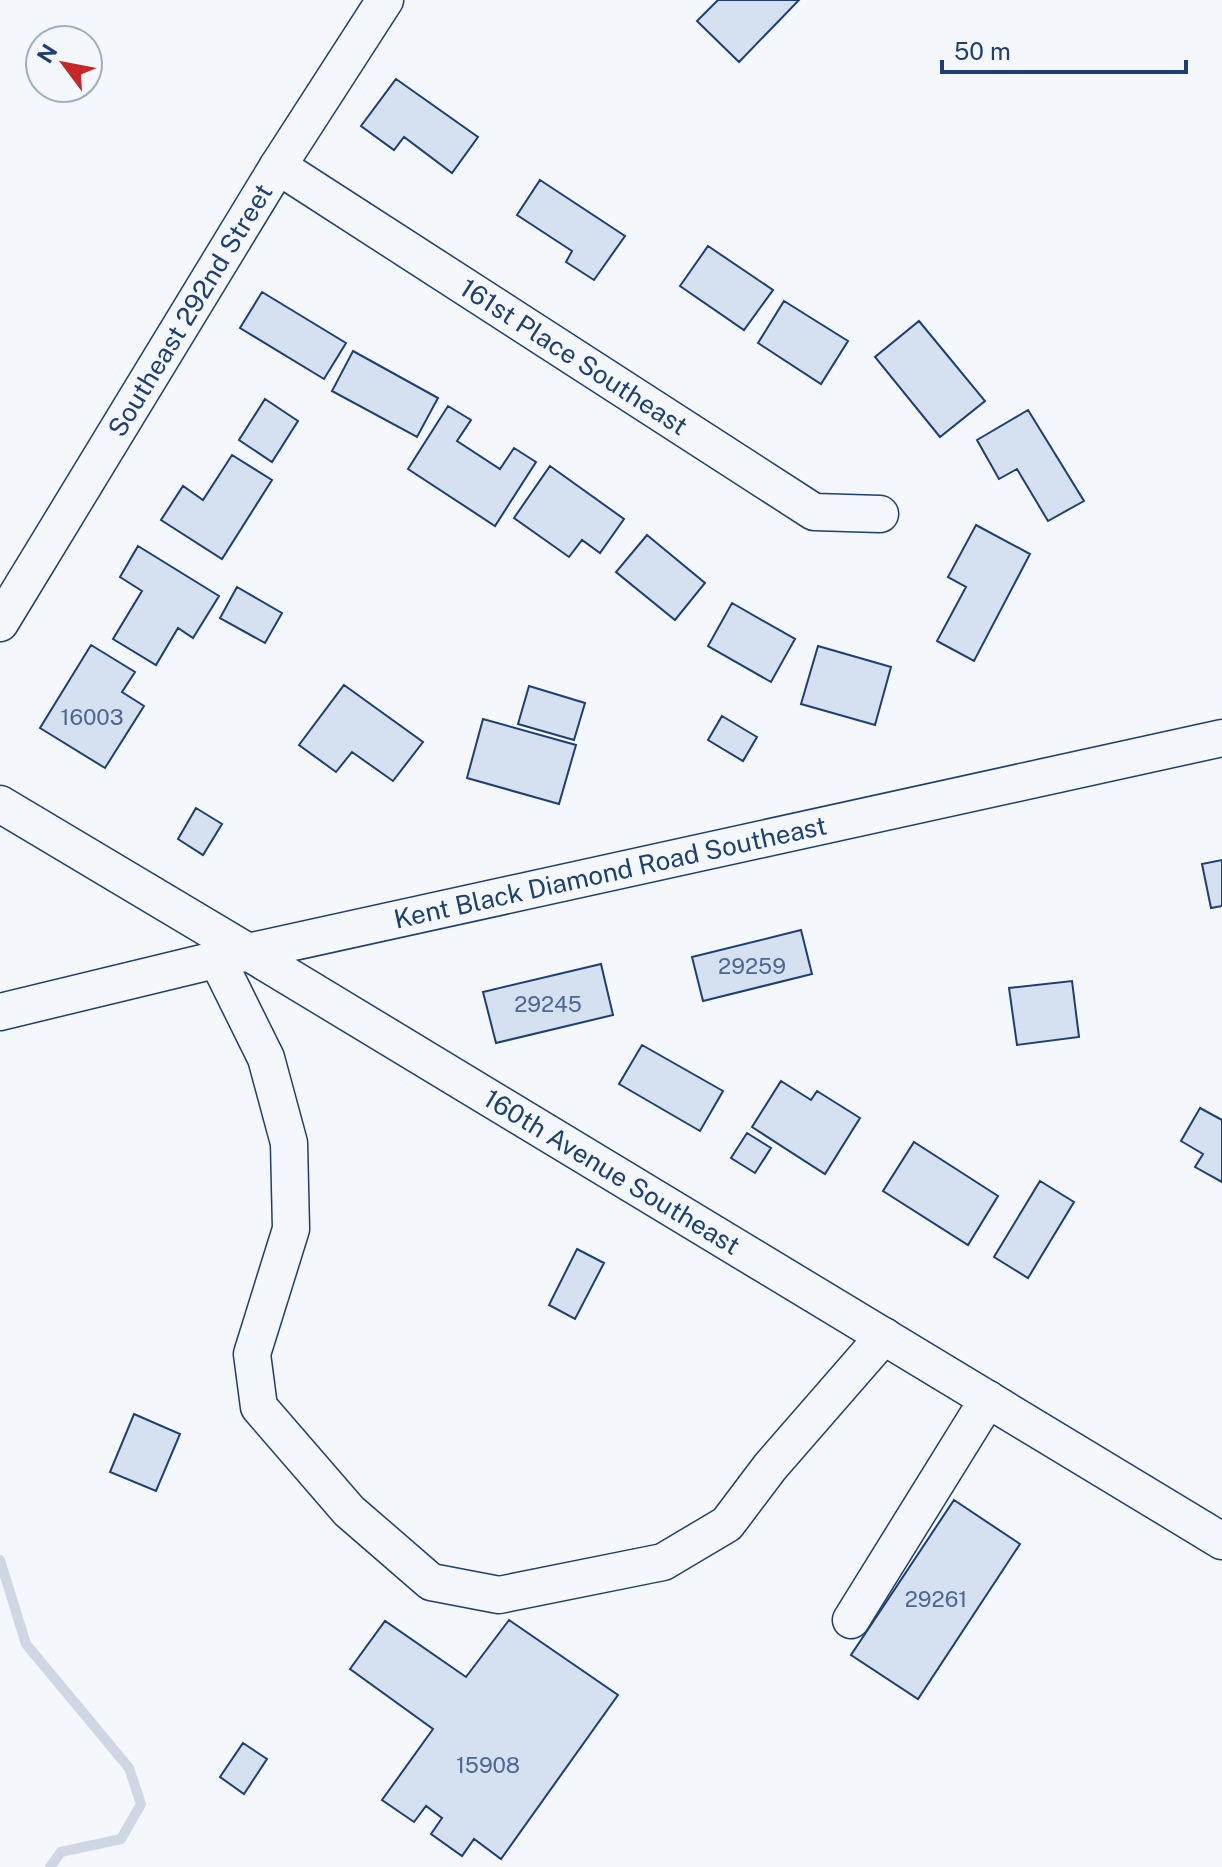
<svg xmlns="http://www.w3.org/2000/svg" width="1222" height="1867" font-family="'Public Sans',sans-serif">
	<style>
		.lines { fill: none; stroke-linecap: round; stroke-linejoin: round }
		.stream { stroke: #cfd7e4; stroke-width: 10 }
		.building { fill: #d5e0f0; stroke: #1d3f73; stroke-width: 2 }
		.minor-casing { stroke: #1d3f73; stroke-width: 39 }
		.minor { stroke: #f4f7fb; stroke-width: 36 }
		.labels { text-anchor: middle; stroke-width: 6; stroke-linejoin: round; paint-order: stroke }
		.number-label { font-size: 22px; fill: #4b6792 }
		.street-label { font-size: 26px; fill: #1d3f73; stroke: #f4f7fb }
	</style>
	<rect width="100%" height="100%" fill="#f4f7fb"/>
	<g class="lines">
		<!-- stream -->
		<path class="stream" d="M0 1560 26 1644 129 1768 141 1804 121 1839 61 1852 50 1867"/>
	</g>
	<!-- building -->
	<path class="building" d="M718 0H799L739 62 697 21Z
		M396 79 478 137 452 173 404 137 394 150 361 126Z
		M540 180 625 236 594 280 566 262 572 251 517 215Z
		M708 246 773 290 744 330 680 286Z
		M262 292 346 343 324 379 240 328Z
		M784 301 848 341 821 384 758 343Z
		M919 321 985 401 940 437 875 357Z
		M353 351 438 398 417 437 332 391Z
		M265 399 298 421 272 462 239 440Z
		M448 406 471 420 457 441 500 469 514 448 536 462 495 526 408 469Z
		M1028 410 1084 501 1048 521 1017 469 999 479 977 440Z
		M232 455 272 480 222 559 161 520 183 486 203 500Z
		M550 466 624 519 600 553 582 540 569 557 514 518Z
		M976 525 1030 554 974 661 937 641 966 587 948 577Z
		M647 535 705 583 675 620 616 572Z
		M138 546 219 596 193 638 178 628 156 665 113 639 142 591 120 577Z
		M237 587 282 613 265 643 220 618Z
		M732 603 795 639 771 682 708 646Z
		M91 645 135 672 122 692 144 706 105 768 40 728Z
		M818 646 891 667 875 725 801 704Z
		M344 685 423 742 393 781 352 752 336 772 299 745Z
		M529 686 585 703 574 740 518 724Z
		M722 716 757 737 743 761 708 740Z
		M483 719 576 745 559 804 467 778Z
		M196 808 222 824 203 855 178 839Z
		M1222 860V906L1211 908 1202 864Z
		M801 930 812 974 703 1001 692 957Z
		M601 964 613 1015 496 1043 483 992Z
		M1072 981 1079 1037 1017 1045 1009 988Z
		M642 1045 723 1091 700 1131 619 1084Z
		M781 1081 811 1100 817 1091 860 1118 825 1174 752 1127Z
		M1200 1108 1222 1120V1182L1195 1167 1203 1154 1181 1141Z
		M747 1133 771 1148 755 1173 731 1158Z
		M914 1142 998 1196 968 1245 883 1191Z
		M1040 1181 1074 1202 1028 1278 994 1257Z
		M577 1249 604 1263 575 1319 549 1305Z
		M134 1414 180 1434 156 1491 110 1472Z
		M954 1500 1020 1544 918 1699 851 1655Z
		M509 1620 618 1695 501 1859 474 1839 462 1856 431 1834 442 1818 426 1806 414 1822 382 1800 433 1729 350 1669 385 1621 466 1677Z
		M243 1743 267 1759 244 1794 220 1777Z"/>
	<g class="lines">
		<!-- minor casing -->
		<g class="minor-casing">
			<g id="minor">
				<path id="s1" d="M278 166 814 512 880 514"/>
				<path id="s2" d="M0 623 278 166 385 0"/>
				<path id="s3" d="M0 804 248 952 1222 1541"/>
				<path d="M217 959 266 1058 289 1143 291 1229 252 1354 259 1407 349 1511 431 1582 499 1595 663 1562 727 1524 770 1467 884 1336"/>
				<path id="s4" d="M0 1012 248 952 1222 738"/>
				<path d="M851 1620 988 1399"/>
			</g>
		</g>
		<!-- minor -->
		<use href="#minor" class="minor"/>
	</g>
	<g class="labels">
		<!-- number labels -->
		<g class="number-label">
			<text x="92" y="725">16003</text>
			<text x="752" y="974">29259</text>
			<text x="548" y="1012">29245</text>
			<text x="936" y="1607">29261</text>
			<text x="488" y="1773">15908</text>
		</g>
		<!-- street labels -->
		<g class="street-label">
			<text dy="9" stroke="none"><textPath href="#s2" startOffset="366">Southeast 292nd Street</textPath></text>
			<text dy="9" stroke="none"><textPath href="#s1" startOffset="352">161st Place Southeast</textPath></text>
			<text dy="9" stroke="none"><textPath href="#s4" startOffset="626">Kent Black Diamond Road Southeast</textPath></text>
			<text dy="9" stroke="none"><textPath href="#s3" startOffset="714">160th Avenue Southeast</textPath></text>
		</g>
	</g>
	<!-- north arrow -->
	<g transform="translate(64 64) rotate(302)"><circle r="38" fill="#f4f7fb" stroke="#9eadc5" stroke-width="2"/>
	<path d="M0-6L14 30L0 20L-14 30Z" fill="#c62828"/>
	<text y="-12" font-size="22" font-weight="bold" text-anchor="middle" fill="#1d3f73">N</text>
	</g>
	<!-- scale -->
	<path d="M942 60v12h244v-12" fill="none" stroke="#1d3f73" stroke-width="4"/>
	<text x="954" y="60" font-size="24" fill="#1d3f73" stroke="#f4f7fb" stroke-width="6" paint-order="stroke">50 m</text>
</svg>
